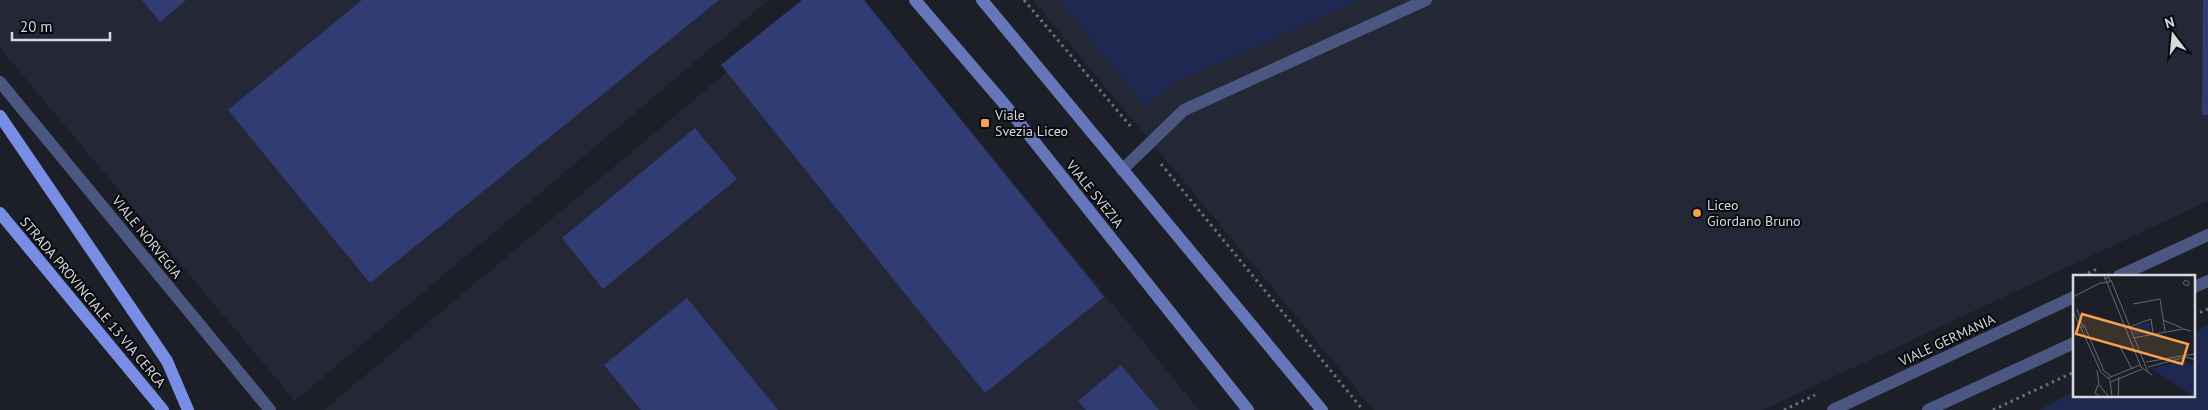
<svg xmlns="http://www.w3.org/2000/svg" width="2208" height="410" font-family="'PT Sans',sans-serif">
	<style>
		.built { fill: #242836 }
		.green { fill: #1f2850 }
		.building { fill: #303c73 }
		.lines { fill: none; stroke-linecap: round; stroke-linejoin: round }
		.path { stroke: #6e7078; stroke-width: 3; stroke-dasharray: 2.5 4; stroke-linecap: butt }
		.lane { stroke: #4c5781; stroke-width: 12 }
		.street { stroke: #4c5781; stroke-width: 12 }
		.secondary { stroke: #6576b9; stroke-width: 12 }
		.primary { stroke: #788ee4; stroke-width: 12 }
		.poi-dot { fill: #f8a04b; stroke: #08090d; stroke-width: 2 }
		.labels { text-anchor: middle; stroke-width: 4; stroke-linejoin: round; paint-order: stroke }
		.poi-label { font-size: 14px; fill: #d7d9df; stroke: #08090d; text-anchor: start }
		.street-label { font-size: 14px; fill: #d7d9df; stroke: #08090d }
		.inset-road { fill: none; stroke: #676971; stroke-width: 1 }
		.view { fill: #f8a04b; fill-opacity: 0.15; stroke: #f8a04b; stroke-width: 2.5 }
		.inset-edge { fill: none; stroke: #d7d9df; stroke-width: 2.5 }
	</style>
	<rect width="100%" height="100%" fill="#1c1f27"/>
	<!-- built -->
	<path class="built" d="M0 0H768L295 401 0 48Z
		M813 0H864L1199 410H324Z
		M1033 0H2208V201L1763 410H1374Z"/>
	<!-- green -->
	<path class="green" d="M1059 0H1361L1176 82 1145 106Z
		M2208 325V410H2039L2074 392V396H2194V332Z"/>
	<!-- building -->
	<path class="building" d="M142 0H186L160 22Z
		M362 0H719L370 283 228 110Z
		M802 0H864L1104 297 985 393 721 65Z
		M2203 0H2208V115H2202Z
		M695 128 737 179 603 289 562 238Z
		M687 298 778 410H641L604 365Z
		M1121 365 1159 410H1086L1078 401Z"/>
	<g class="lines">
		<!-- path -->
		<path class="path" d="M1024 0 1132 128
			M1161 164 1363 410
			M2082 276 2097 269
			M2194 315 2208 309
			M1784 410 1815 395
			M1993 410 2074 372"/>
		<!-- lane -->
		<path class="lane" d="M1122 170 1184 110 1426 0"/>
		<!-- street -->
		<path class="street" d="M0 82 270 410
			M2119 276 2208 235
			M2194 287 2208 281
			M1833 410 2074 297
			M1928 410 2074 343"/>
		<!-- secondary -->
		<path class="secondary" d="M915 0 1006 106 1248 410
			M982 0 1322 410"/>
		<!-- primary -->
		<path class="primary" d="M0 116 167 361 188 410
			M0 213 163 410"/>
	</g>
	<!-- markers -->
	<g class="poi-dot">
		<rect x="980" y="118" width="10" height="10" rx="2.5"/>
		<circle cx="1697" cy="213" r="5"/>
	</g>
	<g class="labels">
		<!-- poi labels -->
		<g class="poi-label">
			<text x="995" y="120">Viale<tspan x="995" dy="16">Svezia Liceo</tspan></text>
			<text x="1707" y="210">Liceo<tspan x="1707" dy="16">Giordano Bruno</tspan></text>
		</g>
		<!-- street labels -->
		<g class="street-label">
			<text transform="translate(1095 194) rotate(51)" y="5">VIALE SVEZIA</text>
			<text transform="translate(147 237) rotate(51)" y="5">VIALE NORVEGIA</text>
			<text transform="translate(93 302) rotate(50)" y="5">STRADA PROVINCIALE 13 VIA CERCA</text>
			<text transform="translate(1947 340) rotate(-25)" y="5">VIALE GERMANIA</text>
		</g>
	</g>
	<!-- overview -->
	<g transform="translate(2073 275)">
		<rect width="122" height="122" fill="#1c1f27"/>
		<path d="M77 47 78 57 62 60 59 52ZM111 85 122 92V122L79 94Z" fill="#1f2850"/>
		<path class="inset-road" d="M31 0 68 92 79 100M38 5 75 97M112 5 116 7 115 11 110 9ZM0 22 27 8 37 7 36 2 31 4M60 29 87 24 92 56M4 34 10 53M0 36 28 97 37 105 39 122M90 45 109 53M11 50 31 96 39 102M56 52 78 44 80 58M60 63 110 54 118 56M47 72 59 94M73 87 121 79M75 92 113 82 123 85M24 95 26 110 36 122M35 103 67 90M38 107 69 94M25 110 22 118 28 122M45 122 46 102"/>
		<path class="view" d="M9 39 115 69 109 89 3 59Z"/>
		<rect width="122" height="122" class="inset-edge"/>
	</g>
	<!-- north arrow -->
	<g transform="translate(2173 35) rotate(344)" stroke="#08090d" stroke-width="4" paint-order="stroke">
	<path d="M0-4L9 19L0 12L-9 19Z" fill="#d7d9df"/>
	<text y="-8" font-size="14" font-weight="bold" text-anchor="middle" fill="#d7d9df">N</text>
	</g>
	<!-- scale -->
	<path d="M12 32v8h98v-8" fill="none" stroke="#d7d9df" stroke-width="2.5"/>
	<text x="20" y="32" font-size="15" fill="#d7d9df" stroke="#08090d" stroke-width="4" paint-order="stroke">20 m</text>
</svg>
